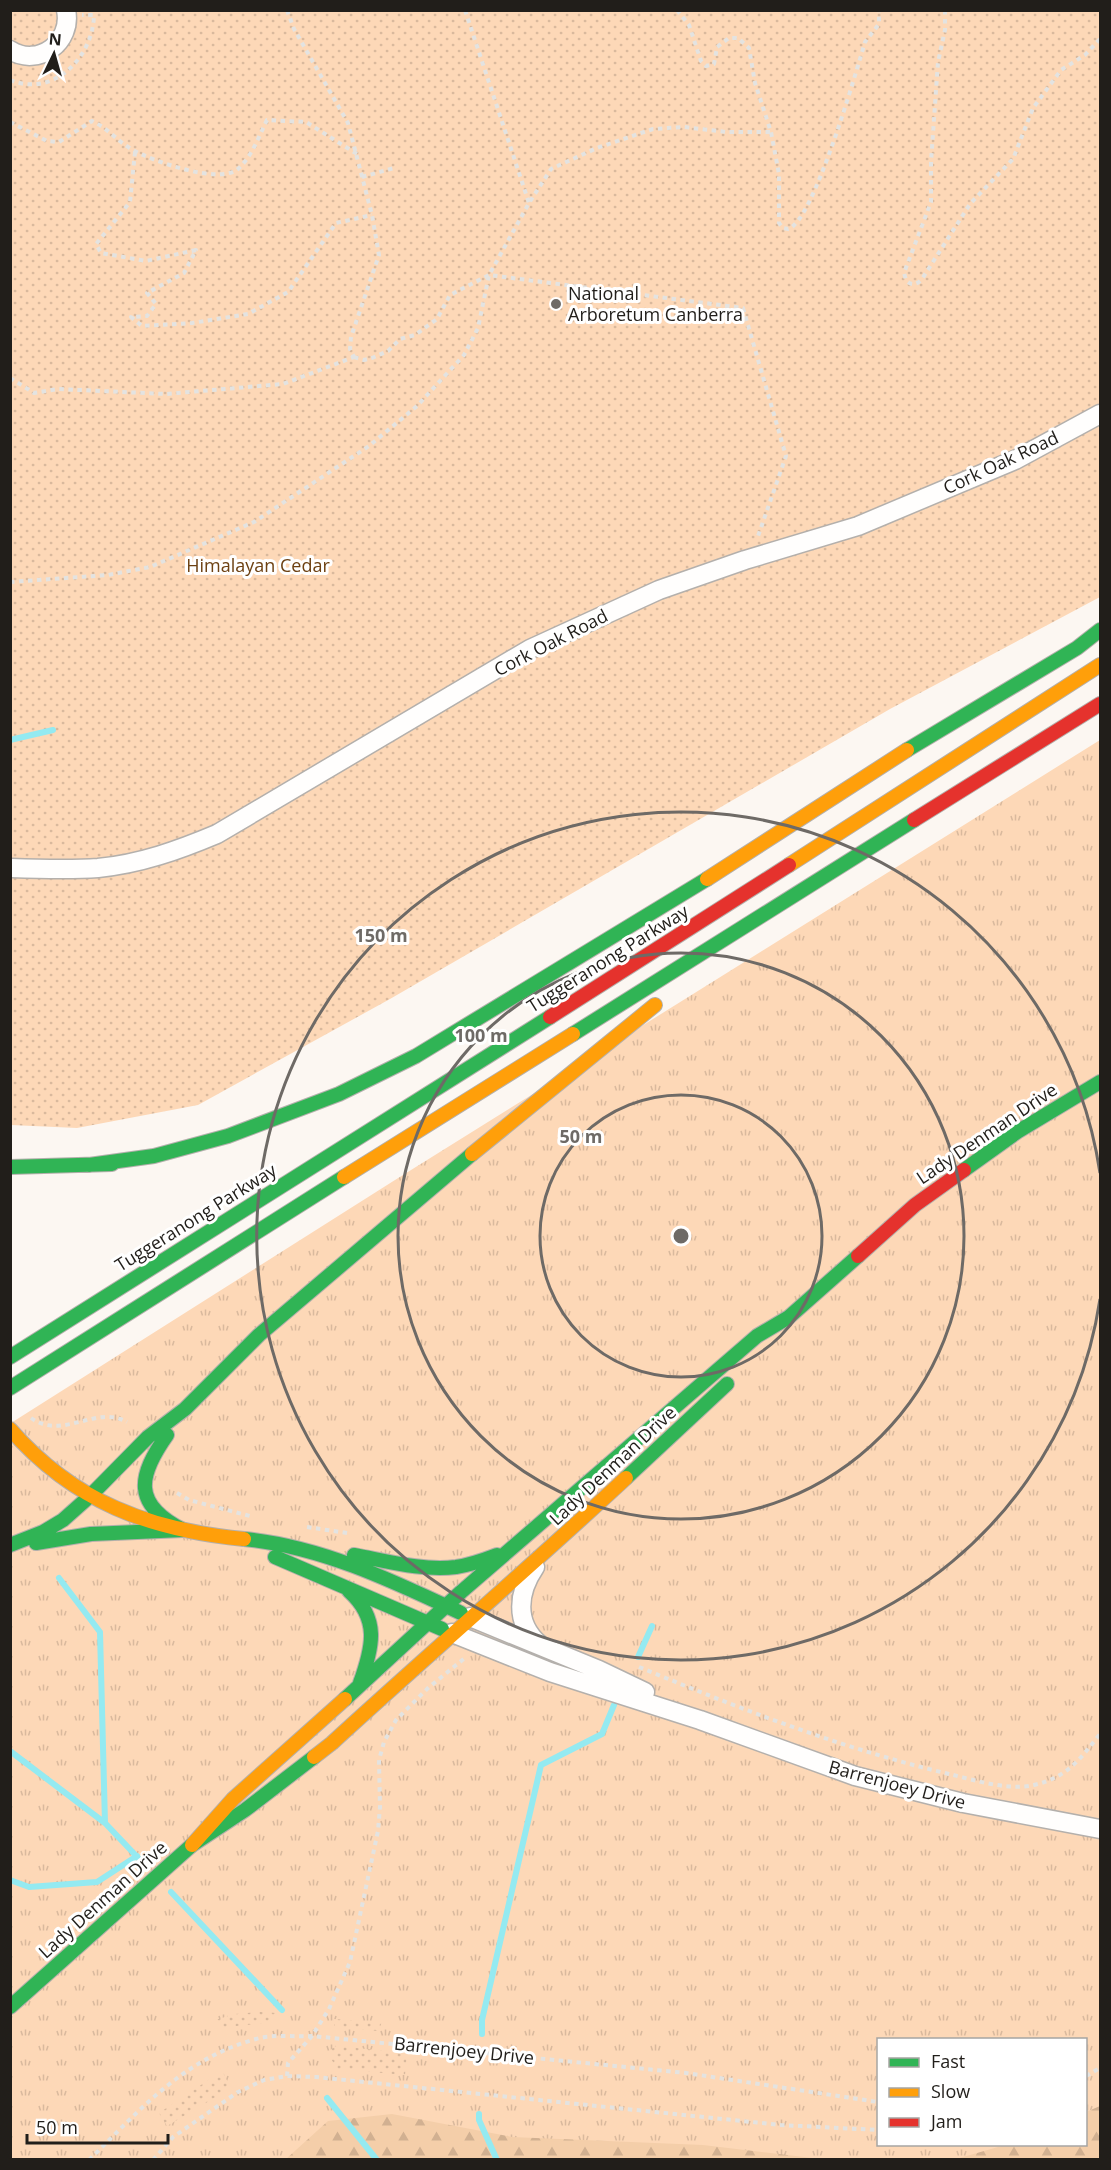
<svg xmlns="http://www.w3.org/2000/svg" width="1111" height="2170" font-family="'Open Sans',sans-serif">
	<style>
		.grass { fill: url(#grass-tufts); fill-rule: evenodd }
		.forest { fill: url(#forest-firs) }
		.park { fill: url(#park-dots) }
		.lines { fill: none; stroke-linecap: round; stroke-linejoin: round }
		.stream { stroke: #94eaf1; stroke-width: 6 }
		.street-casing { stroke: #b4b0ac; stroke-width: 21 }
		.fast-casing { stroke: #b4b0ac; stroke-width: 16 }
		.slow-casing { stroke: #b4b0ac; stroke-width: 16 }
		.jam-casing { stroke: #b4b0ac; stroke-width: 16 }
		.path { stroke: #e3e3e1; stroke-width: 4; stroke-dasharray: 4.5 4.5; stroke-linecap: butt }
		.street { stroke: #fffefd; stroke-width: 18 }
		.fast { stroke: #30b455; stroke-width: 14 }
		.slow { stroke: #ff9f0a; stroke-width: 14 }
		.jam { stroke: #e5322d; stroke-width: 14 }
		.ring { fill: none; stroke: #6e6a66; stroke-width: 3 }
		.poi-dot { fill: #6e6a66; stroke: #fff; stroke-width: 2 }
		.labels { text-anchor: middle; stroke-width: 6; stroke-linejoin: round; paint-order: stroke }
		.poi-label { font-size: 18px; fill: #211e1a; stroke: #fff; text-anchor: start }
		.street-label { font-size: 18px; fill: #211e1a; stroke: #fff }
		.park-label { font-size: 18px; fill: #6d4112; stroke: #fff }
		.centre { fill: #6e6a66; stroke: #fff; stroke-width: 3 }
		.ring-label { font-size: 18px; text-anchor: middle; font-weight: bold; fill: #6e6a66; stroke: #fff; stroke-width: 6; stroke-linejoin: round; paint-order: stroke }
	</style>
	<defs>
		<pattern id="grass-tufts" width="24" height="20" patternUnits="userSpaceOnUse" patternTransform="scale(1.5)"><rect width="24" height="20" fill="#fdd8b7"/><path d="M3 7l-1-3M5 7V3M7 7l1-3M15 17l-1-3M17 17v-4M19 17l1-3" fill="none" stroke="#d9b99d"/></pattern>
		<pattern id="forest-firs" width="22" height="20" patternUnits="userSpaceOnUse" patternTransform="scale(1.5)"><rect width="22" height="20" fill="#f4cea9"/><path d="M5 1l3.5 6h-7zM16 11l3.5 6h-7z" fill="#d1b091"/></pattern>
		<pattern id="park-dots" width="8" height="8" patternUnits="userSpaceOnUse" patternTransform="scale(1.5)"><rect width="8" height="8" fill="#fdd8b7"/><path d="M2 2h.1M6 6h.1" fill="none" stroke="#d9b99d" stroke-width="1.8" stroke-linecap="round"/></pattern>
	</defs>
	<rect width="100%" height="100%" fill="#fcf7f2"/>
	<!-- grass -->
	<path class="grass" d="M1100 740V2159L11 2160V1423L395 1180ZM878 2040H1086V2144H878Z"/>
	<!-- forest -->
	<path class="forest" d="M1100 2106V2159H956L1005 2145 1086 2144V2112Z
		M392 2114 512 2137 703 2145 821 2159H286L328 2121Z"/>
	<!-- park -->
	<path class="park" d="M10 11H1100V597L890 709 390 999 198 1105 77 1128 11 1125Z
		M260 2012 277 2013 276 2022 217 2028 215 2020 235 2014Z
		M334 2019 382 2022 378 2031 334 2027Z
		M336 2046 407 2053 405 2075 338 2069 331 2059 330 2050Z
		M222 2071 231 2088 167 2126 159 2113Z"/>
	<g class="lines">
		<!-- stream -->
		<path class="stream" d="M10 740 53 730
			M59 1578 100 1632 105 1823 142 1862
			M638 1657 652 1626
			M10 1751 105 1823
			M10 1880 29 1887 97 1882 137 1856
			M171 1892 282 2010
			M482 2034V2020L541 1765 602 1734 614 1705
			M327 2098 377 2160
			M479 2114V2120L497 2160"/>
		<!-- street casing -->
		<g class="street-casing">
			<path id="street" d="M10 50C38 68 73 42 66 10
				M10 868C40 869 69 870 98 868 140 864 179 850 217 834L530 649 659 590 745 560 858 526 1015 460 1100 414
				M535 1567C518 1592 514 1622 539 1644
				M470 1617 599 1670 645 1692
				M452 1633 550 1672 700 1720 855 1776 963 1803 1100 1829"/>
		</g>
		<!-- fast casing -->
		<g class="fast-casing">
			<path id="fast" d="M907 750 1077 648 1100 630
				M573 1034 914 820
				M89 1165 154 1156 228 1136 339 1094 416 1056 707 879
				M10 1167 112 1164
				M964 1170 1017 1132 1100 1082
				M10 1357 550 1017
				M10 1388 344 1177
				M167 1435C138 1476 132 1504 183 1530
				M626 1478 727 1384
				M244 1539C320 1546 393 1581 461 1613
				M36 1543 91 1534 183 1530
				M10 1545 43 1532 63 1520 90 1496 148 1437 185 1409 259 1335 472 1154
				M354 1555C387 1561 422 1571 456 1567 470 1565 484 1560 497 1555
				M275 1557 442 1629
				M349 1591C380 1619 373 1647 360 1683
				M345 1699 461 1592 757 1336 789 1317 858 1256
				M10 2007 192 1845 245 1810 314 1757"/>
		</g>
		<!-- slow casing -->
		<g class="slow-casing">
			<path id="slow" d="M789 865 1100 665
				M707 879 907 750
				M472 1154 655 1005
				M344 1177 573 1034
				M10 1429C74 1502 149 1530 244 1539
				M314 1757 332 1743C429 1654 529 1568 626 1478
				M192 1845 233 1799 345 1699"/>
		</g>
		<!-- jam casing -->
		<g class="jam-casing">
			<path id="jam" d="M914 820 1100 704
				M550 1017 789 865
				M858 1256 915 1205 964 1170"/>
		</g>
		<!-- path -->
		<path class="path" d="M287 10 294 29 348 123 372 215 379 255 351 337 350 349 354 357
			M465 10 529 203
			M677 10 689 25 701 61 706 66 714 64 717 47 729 38H738L749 48 755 83 771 132 779 174V223L783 228 788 229C813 223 856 72 865 42L879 24V10
			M945 10V30L938 62 931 162V202L904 273 906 280C911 286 917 285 922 279L970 204 1013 159 1033 108 1061 70 1085 55 1100 39
			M10 80C54 98 93 57 94 15H82
			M10 122 47 141 59 142 92 121C108 128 118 142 133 150 153 161 221 186 239 168 252 156 259 136 267 120L306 122 357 154
			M135 152 130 202 96 244 101 253 146 261 196 250 184 273 147 293 156 304 147 316 131 317 142 326 192 323 248 314 288 292 336 223 372 215
			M362 177 394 168
			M354 357 364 360 372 358 388 351 400 339 415 335 437 319 450 295 489 275 743 308 786 456 757 539
			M10 378 34 393 58 389 166 394 283 384 354 357
			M10 582 108 575 150 567 254 522 369 446 417 406 464 355 478 328 489 275 529 203 551 169 597 148 653 129 684 127 726 132H771
			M31 1418C63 1441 96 1404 127 1422
			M177 1493 189 1500 250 1516
			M307 1527 347 1533
			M639 1667C741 1709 840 1748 949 1774 975 1780 1007 1791 1034 1785 1068 1777 1080 1759 1100 1734
			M287 2076 288 2063 312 2036 329 2009 350 1962 378 1831 380 1807 379 1760 384 1742 396 1720 428 1688 466 1657
			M1086 2076 1100 2068
			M89 2160C141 2109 183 2059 256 2039 273 2034 294 2037 312 2036L686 2073 878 2102
			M153 2160 173 2137 238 2092 264 2080 287 2076 316 2077 781 2125 878 2130"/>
		<!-- street -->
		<use href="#street" class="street"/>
		<!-- fast -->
		<use href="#fast" class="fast"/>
		<!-- slow -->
		<use href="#slow" class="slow"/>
		<!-- jam -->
		<use href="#jam" class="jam"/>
	</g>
	<!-- distance rings -->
	<g class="ring">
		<circle cx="681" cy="1236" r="141"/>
		<circle cx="681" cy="1236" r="283"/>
		<path d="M1100 1299A424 424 0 1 1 1100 1173"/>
	</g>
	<!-- markers -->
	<circle class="poi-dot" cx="556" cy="304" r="6"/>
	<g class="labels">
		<!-- poi labels -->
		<g class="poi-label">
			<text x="568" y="300">National<tspan x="568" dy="21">Arboretum Canberra</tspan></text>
		</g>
		<!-- street labels -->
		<g class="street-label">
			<text transform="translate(1001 463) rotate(-25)" y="6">Cork Oak Road</text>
			<text transform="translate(551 643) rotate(-27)" y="6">Cork Oak Road</text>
			<text transform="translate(608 959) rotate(-32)" y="6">Tuggeranong Parkway</text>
			<text transform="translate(987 1134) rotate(-34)" y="6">Lady Denman Drive</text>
			<text transform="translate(196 1218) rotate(-32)" y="6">Tuggeranong Parkway</text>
			<text transform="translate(613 1466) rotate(-43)" y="6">Lady Denman Drive</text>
			<text transform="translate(897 1785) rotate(15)" y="6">Barrenjoey Drive</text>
			<text transform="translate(103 1900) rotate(-42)" y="6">Lady Denman Drive</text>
			<text transform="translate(464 2051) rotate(6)" y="6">Barrenjoey Drive</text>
		</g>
		<!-- park labels -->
		<g class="park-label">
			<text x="258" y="572">Himalayan Cedar</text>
		</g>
	</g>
	<circle cx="681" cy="1236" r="9" class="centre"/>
	<g class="ring-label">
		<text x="381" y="942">150 m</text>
		<text x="481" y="1042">100 m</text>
		<text x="581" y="1143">50 m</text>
	</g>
	<!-- border -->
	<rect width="1111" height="2170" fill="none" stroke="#211e1a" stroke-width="24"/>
	<!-- legend -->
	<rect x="877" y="2038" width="210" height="108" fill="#ffffff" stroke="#a6a5a3" stroke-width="1.5"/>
	<rect x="889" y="2058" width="30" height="9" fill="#30b455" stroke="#a6a5a3" stroke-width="1.5"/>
	<text x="931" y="2068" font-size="18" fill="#211e1a">Fast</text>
	<rect x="889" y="2088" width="30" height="9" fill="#ff9f0a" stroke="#a6a5a3" stroke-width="1.5"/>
	<text x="931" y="2098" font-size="18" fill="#211e1a">Slow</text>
	<rect x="889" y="2118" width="30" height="9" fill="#e5322d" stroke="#a6a5a3" stroke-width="1.5"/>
	<text x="931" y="2128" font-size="18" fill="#211e1a">Jam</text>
	<!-- north arrow -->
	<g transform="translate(54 54) rotate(5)" stroke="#ffffff" stroke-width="4.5" paint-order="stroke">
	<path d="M0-4.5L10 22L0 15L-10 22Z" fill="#211e1a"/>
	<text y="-9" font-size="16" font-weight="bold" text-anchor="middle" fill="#211e1a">N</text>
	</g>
	<!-- scale -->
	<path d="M27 2134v9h141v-9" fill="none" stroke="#211e1a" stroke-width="3"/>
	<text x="36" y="2134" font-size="18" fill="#211e1a" stroke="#ffffff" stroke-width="4.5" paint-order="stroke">50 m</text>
</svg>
